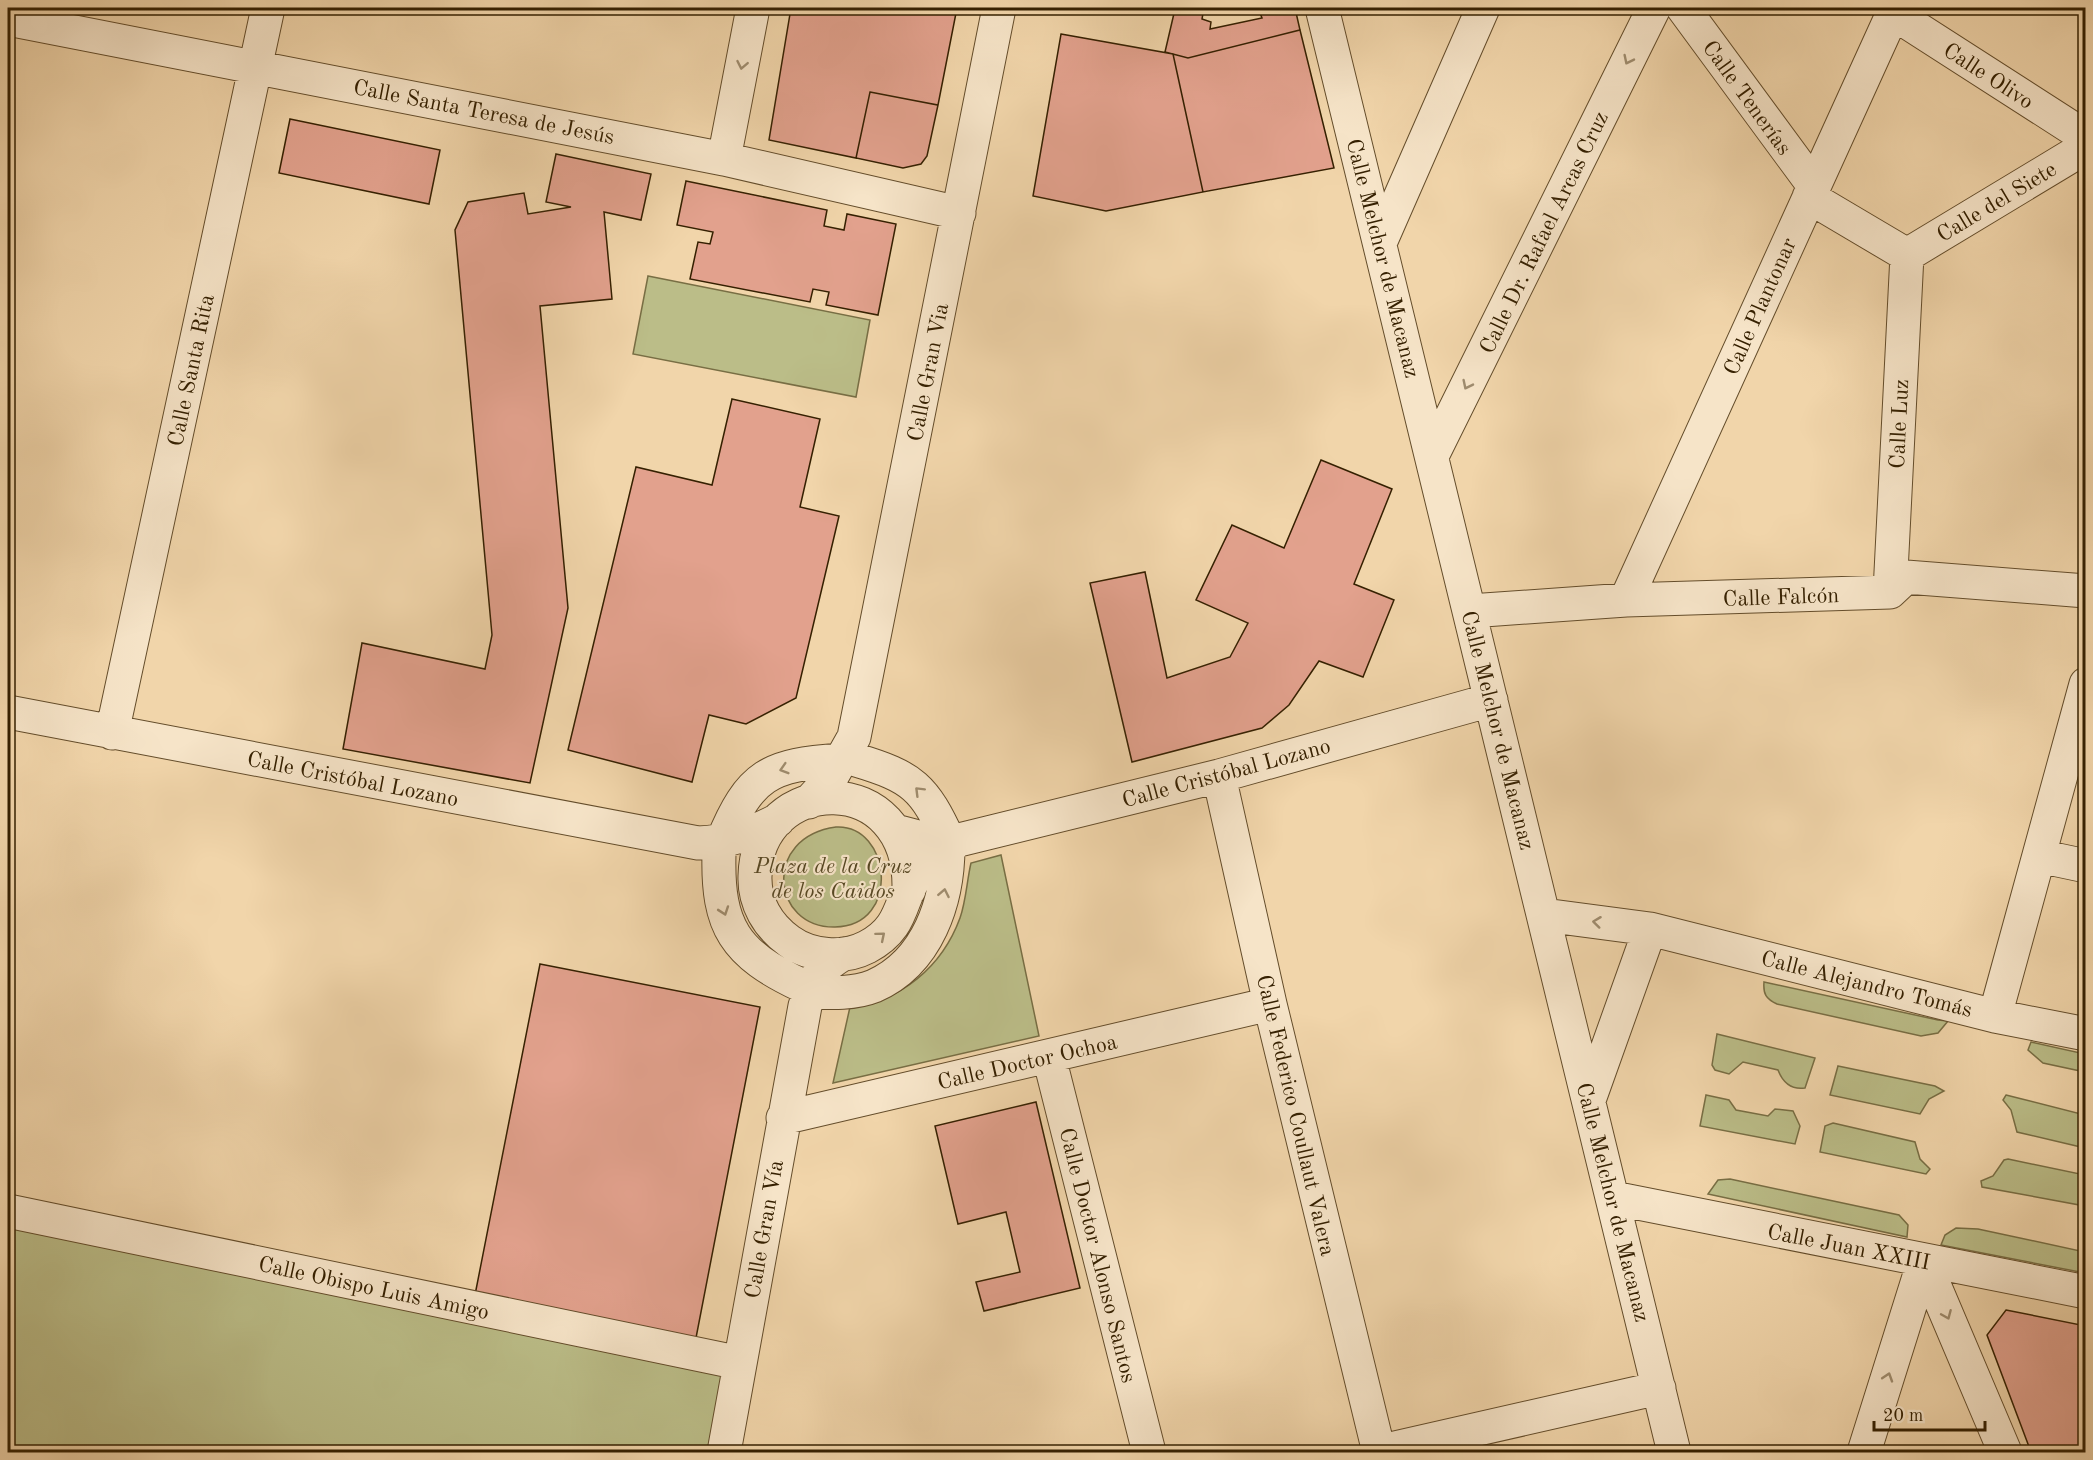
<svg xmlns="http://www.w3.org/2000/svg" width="2093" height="1460" font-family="'Old Standard TT',serif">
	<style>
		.green { fill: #bbbd88; stroke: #786e44; stroke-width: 1.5 }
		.building { fill: #e2a18d; stroke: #352001; stroke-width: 1.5 }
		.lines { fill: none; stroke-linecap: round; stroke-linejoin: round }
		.minor-casing { stroke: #644d2b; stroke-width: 35 }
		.minor { stroke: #f6e4c8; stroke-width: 33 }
		.oneway { stroke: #9f8c6e }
		.labels { text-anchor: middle; stroke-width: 4.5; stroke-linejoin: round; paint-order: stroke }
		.street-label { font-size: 22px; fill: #352001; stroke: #f6e4c8 }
		.park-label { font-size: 22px; font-style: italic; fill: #564723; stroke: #f6e4c8 }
	</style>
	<rect width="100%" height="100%" fill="#f1d5aa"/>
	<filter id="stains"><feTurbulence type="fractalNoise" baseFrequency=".00333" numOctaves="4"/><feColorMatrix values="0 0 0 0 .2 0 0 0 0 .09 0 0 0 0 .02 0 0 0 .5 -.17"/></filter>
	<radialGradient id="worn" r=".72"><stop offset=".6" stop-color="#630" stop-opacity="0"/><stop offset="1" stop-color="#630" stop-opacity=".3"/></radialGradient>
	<!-- green -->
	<path class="green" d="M648 276 870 320 856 397 633 354Z
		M836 827C891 824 902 926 835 927 771 928 762 837 836 827Z
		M1001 855 1039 1036 833 1083 850 1007C901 1001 942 967 960 918 966 901 967 880 971 863Z
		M1764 982 1938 1020 1948 1021 1938 1033 1921 1036 1777 1004C1766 999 1763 994 1764 982Z
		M1717 1034 1815 1058 1805 1088C1791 1090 1783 1083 1778 1070L1743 1062 1729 1074 1715 1070 1712 1065Z
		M2031 1042 2085 1054V1072L2043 1063 2028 1050Z
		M1838 1066 1935 1086 1944 1091 1929 1099 1920 1114 1830 1095Z
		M1706 1095 1729 1100 1736 1110 1768 1116 1775 1109 1793 1111 1800 1126 1795 1144 1700 1126Z
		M2006 1095 2085 1115V1148L2017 1132 2011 1110 2003 1100Z
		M1833 1123 1915 1142 1920 1159 1930 1169 1926 1174 1820 1152 1825 1126Z
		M2008 1159 2085 1175V1206L1982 1187 1981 1181 1993 1176 2004 1160Z
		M1730 1179 1899 1215 1908 1225 1907 1237 1708 1194 1718 1180Z
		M8 1211 740 1363 723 1452H8Z
		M1956 1228 1978 1229 2085 1252V1273L1941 1245 1945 1235Z"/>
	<!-- building -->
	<path class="building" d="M791 8H957L938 105 870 92 856 158 769 140Z
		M1169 8H1204L1202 19 1211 22 1210 29 1262 18 1258 8H1295L1300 30 1188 58 1165 52 1175 9Z
		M1300 30 1334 168 1203 192 1173 54 1188 58Z
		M1061 34 1173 54 1203 192 1106 211 1033 196Z
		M870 92 938 105 927 156 921 164 903 168 856 158Z
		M290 119 440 150 429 204 279 173Z
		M556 154 651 174 641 220 604 212 612 299 540 306 568 608 530 783 343 749 362 643 485 669 492 635 455 230 468 202 524 193 528 214 571 207 546 202Z
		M686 181 827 210 824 226 844 230 847 214 896 224 878 315 826 305 829 292 813 289 810 302 690 279 698 242 710 244 713 232 677 225Z
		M732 399 820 419 800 507 839 516 796 698 746 724 709 715 692 782 568 750 636 467 712 485Z
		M1321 460 1392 489 1354 584 1394 600 1363 677 1319 661 1289 705 1262 728 1132 762 1090 583 1145 572 1167 678 1230 657 1248 623 1196 600 1232 525 1284 548Z
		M540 964 760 1007 695 1343 474 1300Z
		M1036 1102 1080 1288 984 1311 976 1282 1020 1272 1006 1212 958 1224 935 1126Z
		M2006 1310 2086 1326V1452H2031L1987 1335Z"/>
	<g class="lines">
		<!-- minor casing -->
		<g class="minor-casing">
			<path id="minor" d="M1322 8 1674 1452
				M1683 8 1814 186
				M8 19 724 159 959 213
				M724 159 753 8
				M1809 197 1907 255
				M1380 243 1483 8
				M1907 255 2086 147
				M1432 456 1654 8
				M1890 592 1907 255
				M1626 600 1893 13 2086 137
				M1470 611 1626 600 1890 592 1906 577 2086 591
				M8 712 698 843C729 842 751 834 778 820
				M112 733 268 8
				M856 760C913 777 924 787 949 841
				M1219 776 1270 1004 1379 1452
				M809 802 831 778 854 737 999 8
				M895 831 937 842 959 840 1219 776 1491 700
				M722 842C750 774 769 765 841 760
				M719 854C717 927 735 954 801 985
				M2039 856 2086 866
				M909 890C912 766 757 773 755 876 754 903 768 926 789 941 811 957 844 959 867 947 907 926 898 897 920 870 930 857 946 849 959 840
				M1544 915 1650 929 1995 1016 2086 1034
				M810 992C832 993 854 994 874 986 928 962 948 901 948 847
				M1995 1016 2086 684
				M1049 1057 1149 1452
				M1589 1100 1650 929
				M783 1118 1270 1004
				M1613 1198 2086 1292
				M8 1211 740 1363
				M1924 1261 2005 1452
				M724 1452 805 1006C815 979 816 970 843 954
				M1377 1452 1659 1388
				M1864 1452 1924 1261"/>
		</g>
		<!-- minor -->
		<use href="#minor" class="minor"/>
	</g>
	<!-- one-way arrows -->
	<defs><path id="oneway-chevron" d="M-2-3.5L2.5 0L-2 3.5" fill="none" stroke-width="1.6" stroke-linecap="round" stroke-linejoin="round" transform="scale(1.5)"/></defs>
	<g class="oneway">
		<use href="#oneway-chevron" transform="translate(1628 60) rotate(116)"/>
		<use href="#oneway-chevron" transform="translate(742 65) rotate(101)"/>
		<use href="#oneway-chevron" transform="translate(1467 385) rotate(116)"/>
		<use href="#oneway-chevron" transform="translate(784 769) rotate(163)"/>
		<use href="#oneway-chevron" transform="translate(919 791) rotate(-135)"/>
		<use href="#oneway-chevron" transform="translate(944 893) rotate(-79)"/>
		<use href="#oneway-chevron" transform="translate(724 911) rotate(71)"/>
		<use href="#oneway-chevron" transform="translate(1597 922) rotate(-173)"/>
		<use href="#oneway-chevron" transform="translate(881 936) rotate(-40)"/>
		<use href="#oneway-chevron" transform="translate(1947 1315) rotate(67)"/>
		<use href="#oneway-chevron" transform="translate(1888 1377) rotate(-72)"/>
	</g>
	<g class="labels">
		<!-- street labels -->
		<g class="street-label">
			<text transform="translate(1989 75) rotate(33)" y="8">Calle Olivo</text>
			<text transform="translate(1748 97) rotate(54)" y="8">Calle Tenerías</text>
			<text transform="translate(484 111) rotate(11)" y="8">Calle Santa Teresa de Jesús</text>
			<text transform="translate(1996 201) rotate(-31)" y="8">Calle del Siete</text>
			<text transform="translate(1543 232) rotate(-64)" y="8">Calle Dr. Rafael Arcas Cruz</text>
			<text transform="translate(1384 258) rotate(76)" y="8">Calle Melchor de Macanaz</text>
			<text transform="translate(1759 306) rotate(-66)" y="8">Calle Plantonar</text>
			<text transform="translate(190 370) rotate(-78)" y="8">Calle Santa Rita</text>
			<text transform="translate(927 372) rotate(-79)" y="8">Calle Gran Via</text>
			<text transform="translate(1898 424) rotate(-87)" y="8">Calle Luz</text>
			<text transform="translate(1781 596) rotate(-2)" y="8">Calle Falcón</text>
			<text transform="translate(1499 730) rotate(76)" y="8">Calle Melchor de Macanaz</text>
			<text transform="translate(1226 772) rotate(-15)" y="8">Calle Cristóbal Lozano</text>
			<text transform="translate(353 778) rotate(11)" y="8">Calle Cristóbal Lozano</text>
			<text transform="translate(1867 983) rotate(14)" y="8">Calle Alejandro Tomás</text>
			<text transform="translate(1027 1061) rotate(-13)" y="8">Calle Doctor Ochoa</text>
			<text transform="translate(1297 1115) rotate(77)" y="8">Calle Federico Coullaut Valera</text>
			<text transform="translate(1614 1202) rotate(76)" y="8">Calle Melchor de Macanaz</text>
			<text transform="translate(763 1229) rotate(-80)" y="8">Calle Gran Vía</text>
			<text transform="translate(1849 1246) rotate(11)" y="8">Calle Juan XXIII</text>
			<text transform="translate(1099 1255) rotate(76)" y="8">Calle Doctor Alonso Santos</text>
			<text transform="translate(374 1287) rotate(12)" y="8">Calle Obispo Luis Amigo</text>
		</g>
		<!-- park labels -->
		<g class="park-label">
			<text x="833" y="873">Plaza de la Cruz<tspan x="833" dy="25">de los Caidos</tspan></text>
		</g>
	</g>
	<!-- margin -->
	<rect width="2093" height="1460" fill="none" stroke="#f1d5aa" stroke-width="30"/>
	<rect x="9" y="9" width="2075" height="1442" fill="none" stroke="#352001" stroke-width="3"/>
	<rect x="15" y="15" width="2063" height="1430" fill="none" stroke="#352001" stroke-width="1.5"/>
	<!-- scale -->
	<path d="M1874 1421v9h111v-9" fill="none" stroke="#352001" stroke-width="3"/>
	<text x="1883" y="1421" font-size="18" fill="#352001" stroke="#f6e4c8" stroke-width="4.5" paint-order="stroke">20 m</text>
	<rect width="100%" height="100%" filter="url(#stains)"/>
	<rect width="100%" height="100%" fill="url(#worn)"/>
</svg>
